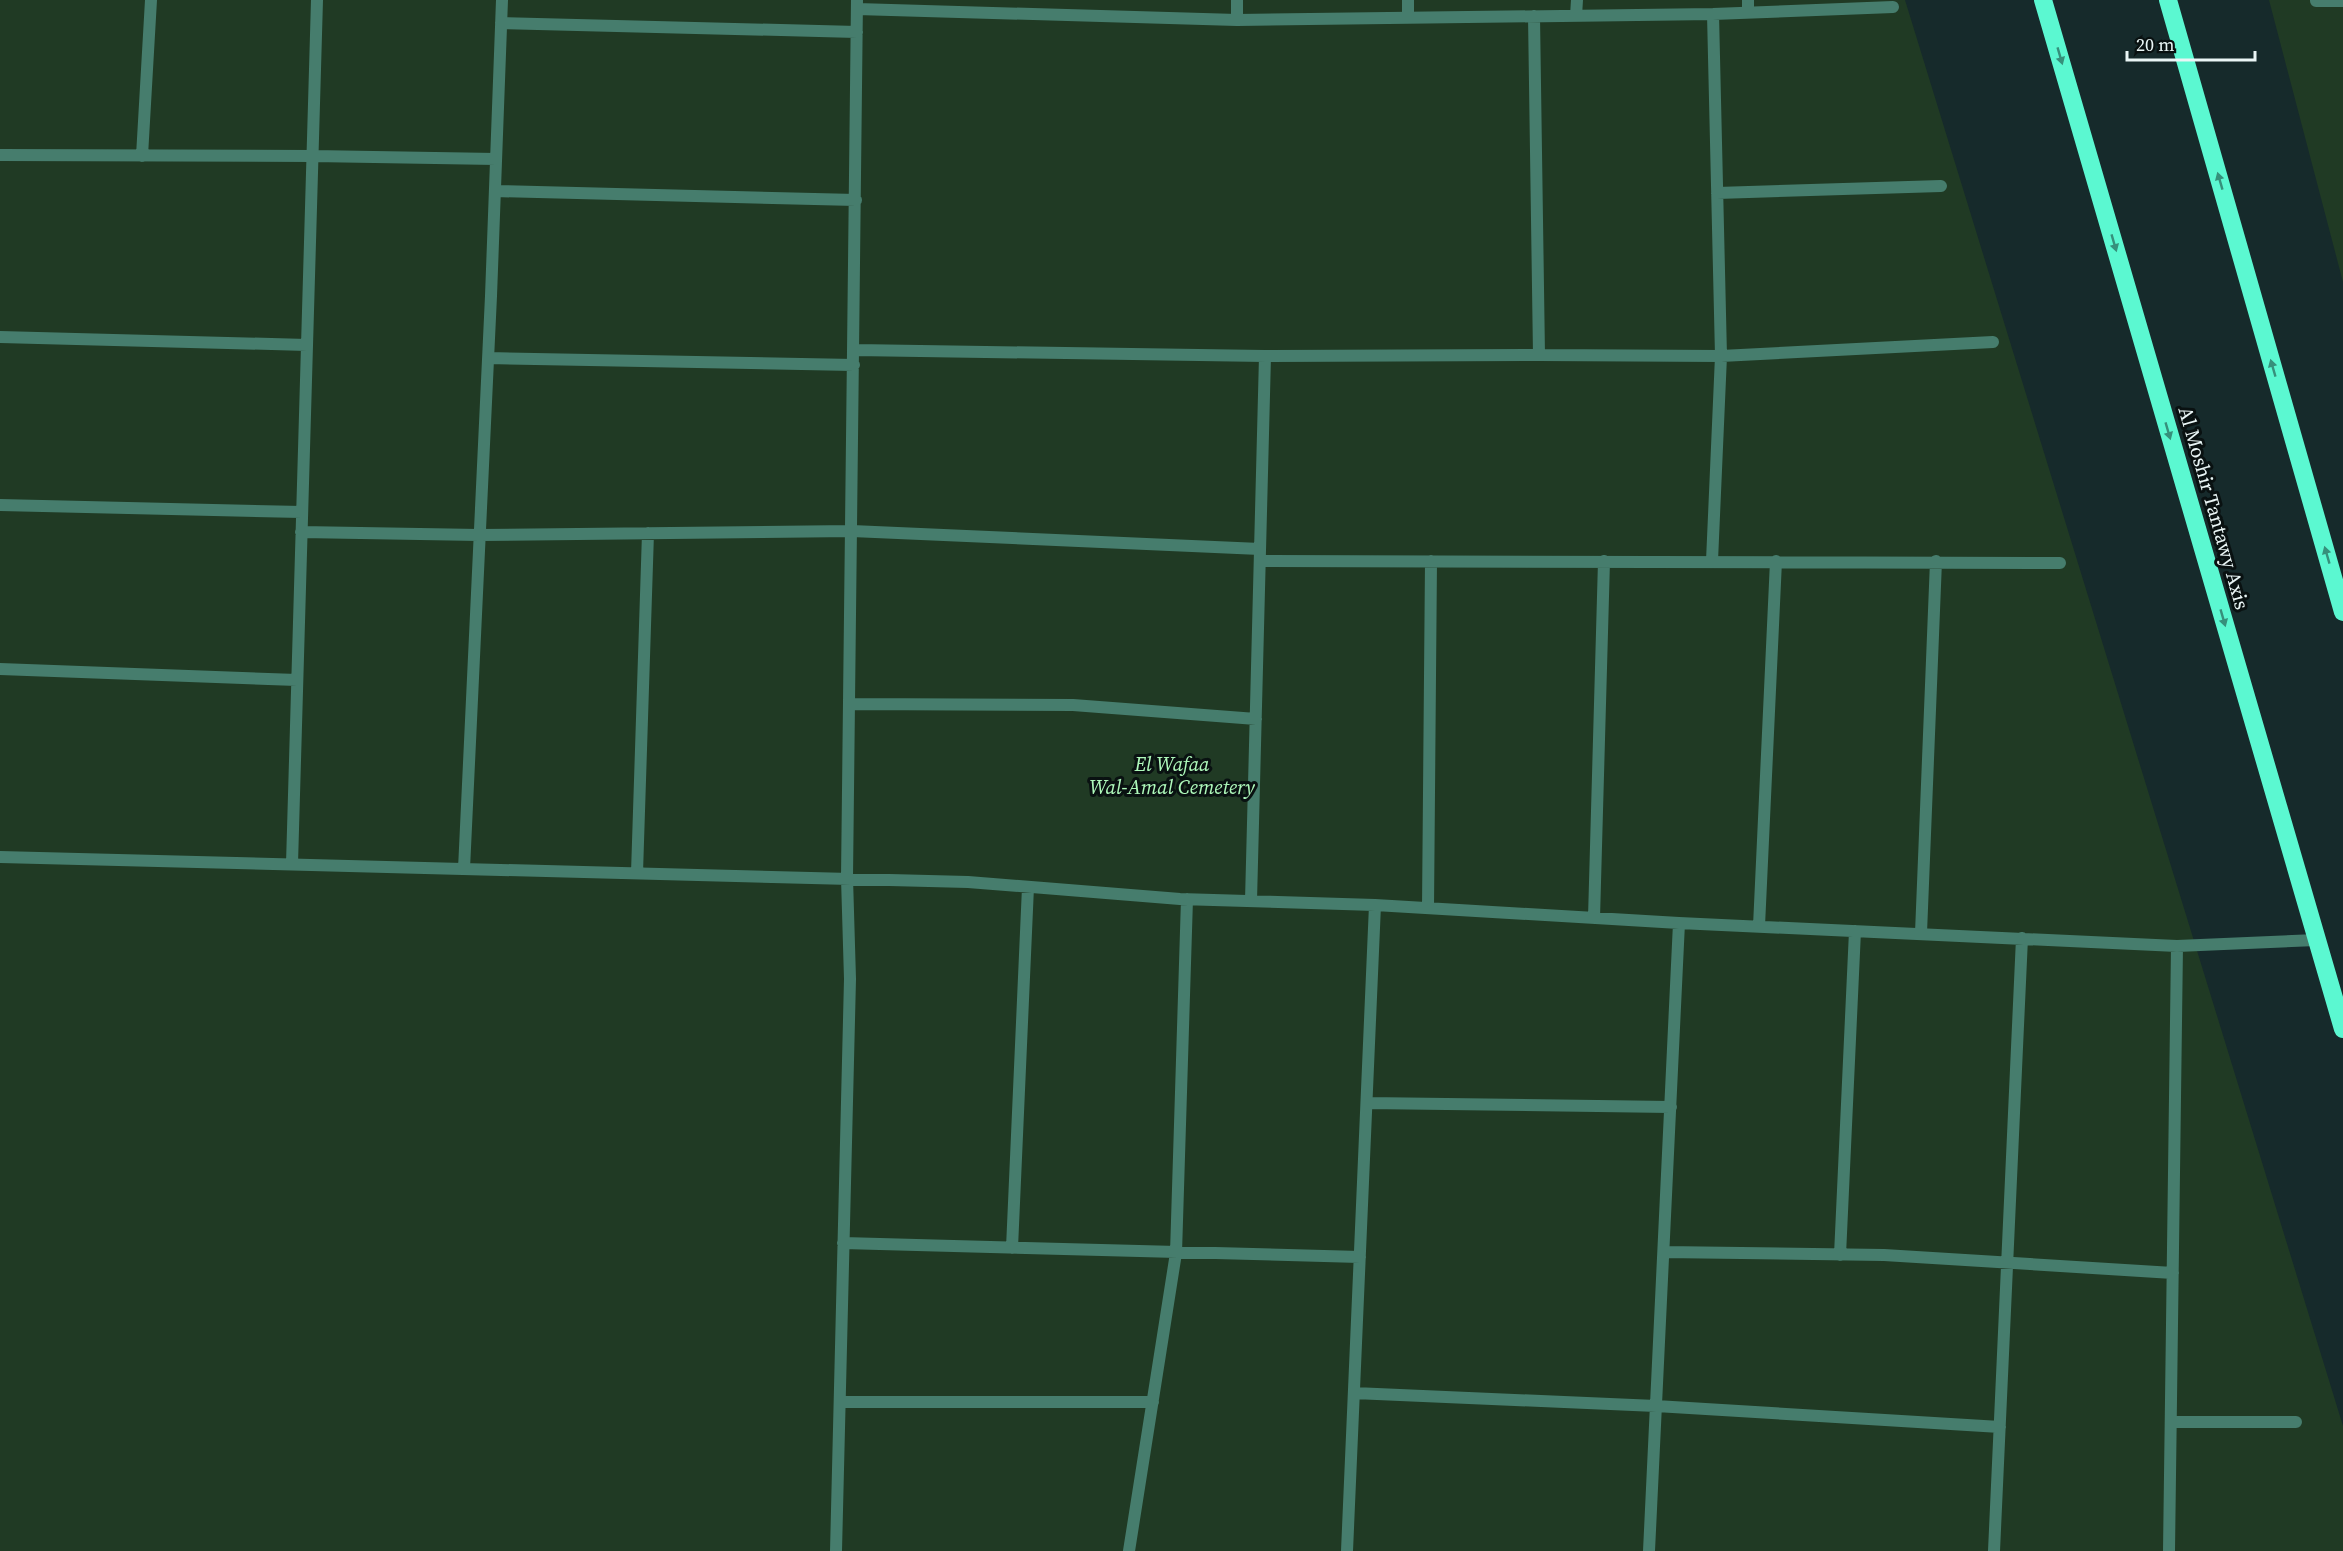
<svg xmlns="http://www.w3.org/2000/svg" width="2343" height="1551" font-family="'Source Serif 4',serif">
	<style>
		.green { fill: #203a24 }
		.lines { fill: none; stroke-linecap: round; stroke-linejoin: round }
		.lane { stroke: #467d6d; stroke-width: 12 }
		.highway { stroke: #5bf8d1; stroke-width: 18 }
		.oneway { fill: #36907b }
		.labels { text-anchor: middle; stroke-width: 6; stroke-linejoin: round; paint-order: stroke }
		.street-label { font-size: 20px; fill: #eaf6f6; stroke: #091111 }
		.park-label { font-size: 20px; font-style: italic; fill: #affabb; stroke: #091111 }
	</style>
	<rect width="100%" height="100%" fill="#162a2b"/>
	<!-- green -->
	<path class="green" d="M0 0H1905L2343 1426V1551H0Z
		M2269 0H2343V282Z"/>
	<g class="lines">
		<!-- lane -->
		<path class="lane" d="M1748 0V12
			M2316 1H2343
			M857 9 1237 20 1713 14 1893 7
			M1534 16 1539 355
			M1576 16 1577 0
			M1408 18V0
			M1237 20V0
			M501 23 857 32
			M0 155 313 156 496 159
			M142 156 151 0
			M495 191 856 200
			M1717 193 1941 186
			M0 337 307 345
			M855 350 1265 356 1539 355 1721 356 1713 14
			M488 358 854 365
			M0 505 302 512
			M301 532 479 535 852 531 1260 549
			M1260 561 2060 563
			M1712 561 1721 356 1993 342
			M0 669 297 680
			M849 704 1073 705 1256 719
			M0 857 968 882 1180 899 1375 905 1679 923 2177 946 2316 940
			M292 864 317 0
			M464 869 491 296 502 0
			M637 873 648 533
			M1251 901 1265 356
			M1428 908 1431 561
			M1594 918 1604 561
			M1759 926 1776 561
			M1921 933 1936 561
			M1367 1103 1671 1107
			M843 1243 1360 1257
			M1012 1248 1028 887
			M1664 1252 1884 1255 2173 1273
			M1840 1255 1855 931
			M1354 1393 1656 1406 2000 1427
			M840 1402H1153
			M2171 1422H2296
			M836 1551 850 979 847 878 857 0
			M1129 1551 1176 1253 1187 899
			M1347 1551 1375 905
			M1649 1551 1679 923
			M1994 1551 2022 938
			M2169 1551 2177 946"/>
		<!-- highway -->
		<path class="highway" d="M2043 0 2343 1029
			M2168 0 2343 612"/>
	</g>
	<!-- one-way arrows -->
	<defs><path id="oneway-solid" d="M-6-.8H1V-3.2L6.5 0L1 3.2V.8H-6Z" transform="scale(1.5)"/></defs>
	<g class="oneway">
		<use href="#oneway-solid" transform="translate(2060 56) rotate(74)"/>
		<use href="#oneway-solid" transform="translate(2220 181) rotate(-106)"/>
		<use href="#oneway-solid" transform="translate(2114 243) rotate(74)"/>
		<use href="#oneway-solid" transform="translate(2273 368) rotate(-106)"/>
		<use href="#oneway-solid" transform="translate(2168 431) rotate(74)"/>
		<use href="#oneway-solid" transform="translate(2327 555) rotate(-106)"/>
		<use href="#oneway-solid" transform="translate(2223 618) rotate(74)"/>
	</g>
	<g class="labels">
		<!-- street labels -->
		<g class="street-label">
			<text transform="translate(2214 508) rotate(74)" y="7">Al Moshir Tantawy Axis</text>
		</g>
		<!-- park labels -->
		<g class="park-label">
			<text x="1172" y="771">El Wafaa<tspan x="1172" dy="23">Wal-Amal Cemetery</tspan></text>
		</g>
	</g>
	<!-- scale -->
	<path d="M2127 51v9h128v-9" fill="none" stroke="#eaf6f6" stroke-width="3"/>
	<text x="2136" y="51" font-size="18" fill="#eaf6f6" stroke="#091111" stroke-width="4.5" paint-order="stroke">20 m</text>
</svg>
